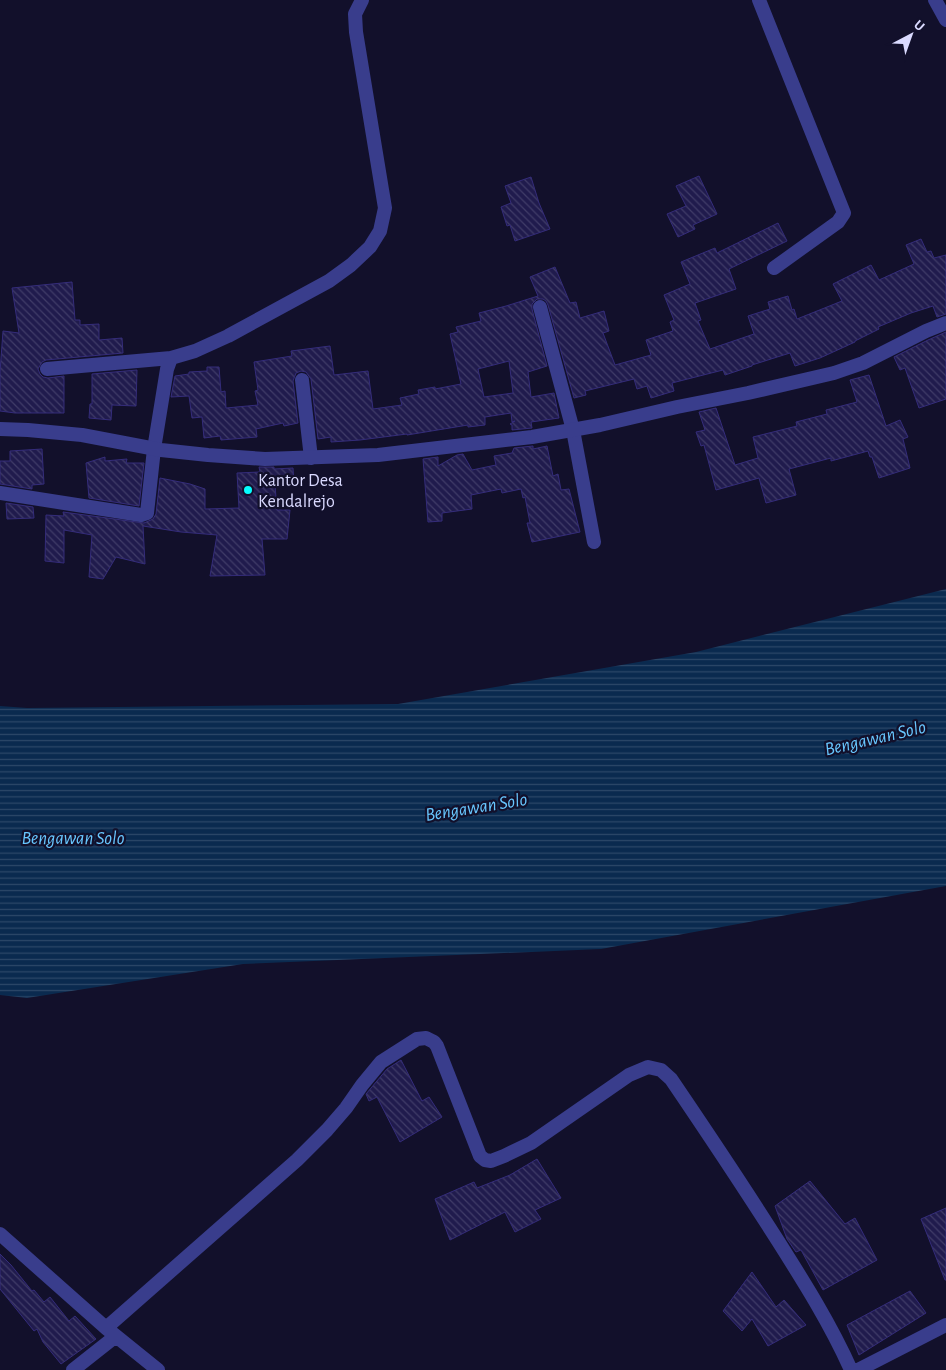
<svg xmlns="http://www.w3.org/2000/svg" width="946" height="1370" font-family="'Alegreya Sans',sans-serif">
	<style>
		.water { fill: url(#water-rules) }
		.building { fill: url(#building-back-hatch); stroke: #342c7a; fill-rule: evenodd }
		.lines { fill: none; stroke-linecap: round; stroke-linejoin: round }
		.minor { stroke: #393d8c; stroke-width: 14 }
		.tertiary { stroke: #393d8c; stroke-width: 14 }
		.poi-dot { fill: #06fdff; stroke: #12102b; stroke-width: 2 }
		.labels { text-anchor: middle; stroke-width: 4.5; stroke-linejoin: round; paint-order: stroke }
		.poi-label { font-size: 18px; fill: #dadaff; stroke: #12102b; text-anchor: start }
		.water-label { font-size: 19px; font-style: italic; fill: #68c7ff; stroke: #12102b }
	</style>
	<defs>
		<pattern id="water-rules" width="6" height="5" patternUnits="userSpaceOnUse" patternTransform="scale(1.25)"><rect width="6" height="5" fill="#0a2a4f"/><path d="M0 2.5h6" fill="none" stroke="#2d4869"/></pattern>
		<pattern id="building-back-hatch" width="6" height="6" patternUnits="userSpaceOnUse" patternTransform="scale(1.25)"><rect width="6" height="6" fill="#201b4d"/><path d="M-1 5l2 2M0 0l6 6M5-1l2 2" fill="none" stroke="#403c68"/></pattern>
	</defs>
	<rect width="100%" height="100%" fill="#12102b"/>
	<!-- water -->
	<path class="water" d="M946 589V886L601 949 243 964 27 998 0 995V706L27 708 398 704 696 652Z"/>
	<!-- building -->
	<path class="building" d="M699 176 717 214 693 225 695 229 678 237 667 214 686 206 676 186Z
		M531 177 539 203 550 229 515 241 510 225 507 226 501 207 511 203 505 186Z
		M778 223 787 241 729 269 736 289 695 303 701 320 698 321 710 349 754 334 748 316 770 309 768 302 788 296 792 310 794 309 797 319 842 301 833 284 871 265 879 280 914 264 906 245 921 239 927 252 931 251 934 258 946 255V314L937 317 933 306 911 313 878 327 879 329 855 341V342L820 358 795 366 790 353 752 365V366L725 375 723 370 672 383 674 391 651 398 647 386 637 389 634 379 585 391 586 395 574 398 548 305 546 301 543 299H537L532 304V309L547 366 528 372 531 397 554 393 559 418 531 422 532 428 512 430V425L510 424 515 421 512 422 511 413 485 417V425L468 427V425L407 435V434L360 440 331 442V437L318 439 311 379 306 372 301 371 296 373 293 381 298 423 284 426 283 423 256 429 257 437 221 440 220 436 204 438 202 417 192 418 189 396 171 397 175 376 189 374V372L207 371V367H219L221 392 225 391 226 408 258 405 255 391 258 390 254 362 292 356 291 351 330 346 334 375 368 371 373 409 402 405 400 398 419 394 418 390 435 387V389L461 384 450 334 458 332 456 327 481 321 479 313 506 306 538 296 530 277 555 267 570 303 576 302 580 318 604 311 609 331 603 333 615 365 651 355 646 340 673 331 670 322 674 320 664 295 690 284 681 262 715 248 717 253ZM509 361 513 393 484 397 478 369Z
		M72 282 75 320H80V325L99 324V340L122 338 123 353 46 360 42 362 38 369 40 374 43 377 48 378 64 376V413H15L0 411V372L3 331 19 333 12 288Z
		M946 332V399L919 408 905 368 900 370 894 357 928 340Z
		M137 370 136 406 112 405 111 420 89 418 90 404H92V374Z
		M869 375 886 426 900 420 908 437 903 439 910 468 879 478 872 457H870L868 451 831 461V458L789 469 796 495 766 503 759 478 716 490 704 445 701 446 696 432 705 430 699 412 716 408 735 465 758 458 753 437 797 426 796 422 827 414 826 410 857 402 850 380Z
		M533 446V449L547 446 553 476 558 474 561 490 569 489 580 532 532 542 527 523H530L525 497 523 498 521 489 502 493 501 489 471 495 472 509 442 513V521L428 522 423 459 438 457V466L457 455 463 454 472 470 496 465 494 456 512 453 514 448Z
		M42 449 44 484 32 485V489L0 484V461H10V451Z
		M105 457V461L127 459 126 463H144L139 506 89 498 86 463Z
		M259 467H274V469L293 468 294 484 275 485 277 510H290L287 539H262L265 575 210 576 217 535 181 532 143 526 145 564 116 557 103 579 89 577 92 535 64 530V563L45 561 46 515 64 516 63 512 144 523 153 519 156 514 160 478 190 484 205 489V509L239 508 237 473 260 472Z
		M6 503 33 507 34 518 7 519Z
		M401 1060 422 1101 429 1097 442 1117 400 1142 377 1097 369 1101 366 1094 387 1069Z
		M537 1159 561 1198 535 1210 541 1219 515 1232 505 1212 450 1240 435 1199 474 1182 477 1188 510 1175Z
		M810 1181 845 1224 855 1218 877 1260 823 1290 801 1250 796 1252 787 1239 775 1206Z
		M946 1208V1280H945L921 1219Z
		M0 1254 11 1265 32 1291 34 1290 44 1302 50 1297 69 1321 75 1316 96 1339 61 1364 43 1342 37 1329 34 1331 0 1289Z
		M752 1272 776 1307 784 1300 806 1325 768 1346 752 1319 742 1331 723 1311Z
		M910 1291 926 1313 859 1355 847 1325Z"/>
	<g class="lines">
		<!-- minor -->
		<path class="minor" d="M759 0 844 213 838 222 774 268
			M935 0 946 20
			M540 307 573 430 594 542
			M47 369 171 358
			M302 380 311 458
			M0 493 141 515 147 513 154 449 167 369 171 358 195 351 228 336 329 281 351 265 370 247 380 231 385 208 356 32 355 14 362 0
			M0 1234 106 1328 158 1370
			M106 1328 297 1160 327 1130 346 1108 362 1085 381 1062 417 1039 426 1038 434 1042 437 1046 480 1156 485 1160 491 1161 504 1156 531 1143 629 1075 648 1067 661 1070 671 1079C707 1132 743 1186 778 1241 804 1282 831 1325 851 1370
			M73 1370 116 1336
			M858 1370 946 1325"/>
		<!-- tertiary -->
		<path class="tertiary" d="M0 429 28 430 82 435 161 450 208 455 265 459 378 455 532 437 600 425 677 407 748 393 834 373 863 363 926 331 946 323"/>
	</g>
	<!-- markers -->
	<circle class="poi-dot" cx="248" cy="490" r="5"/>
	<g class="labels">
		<!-- poi labels -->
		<g class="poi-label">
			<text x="258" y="486">Kantor Desa<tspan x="258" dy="21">Kendalrejo</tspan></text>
		</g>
		<!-- water labels -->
		<g class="water-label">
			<text transform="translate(875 737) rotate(-13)" y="7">Bengawan Solo</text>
			<text transform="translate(476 806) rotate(-9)" y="7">Bengawan Solo</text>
			<text x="73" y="844">Bengawan Solo</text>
		</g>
	</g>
	<!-- north arrow -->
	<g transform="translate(911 35) rotate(41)" stroke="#12102b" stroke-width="4" paint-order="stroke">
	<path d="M0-4L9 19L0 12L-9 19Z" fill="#dadaff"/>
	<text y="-8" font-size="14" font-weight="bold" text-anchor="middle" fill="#dadaff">U</text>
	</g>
</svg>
